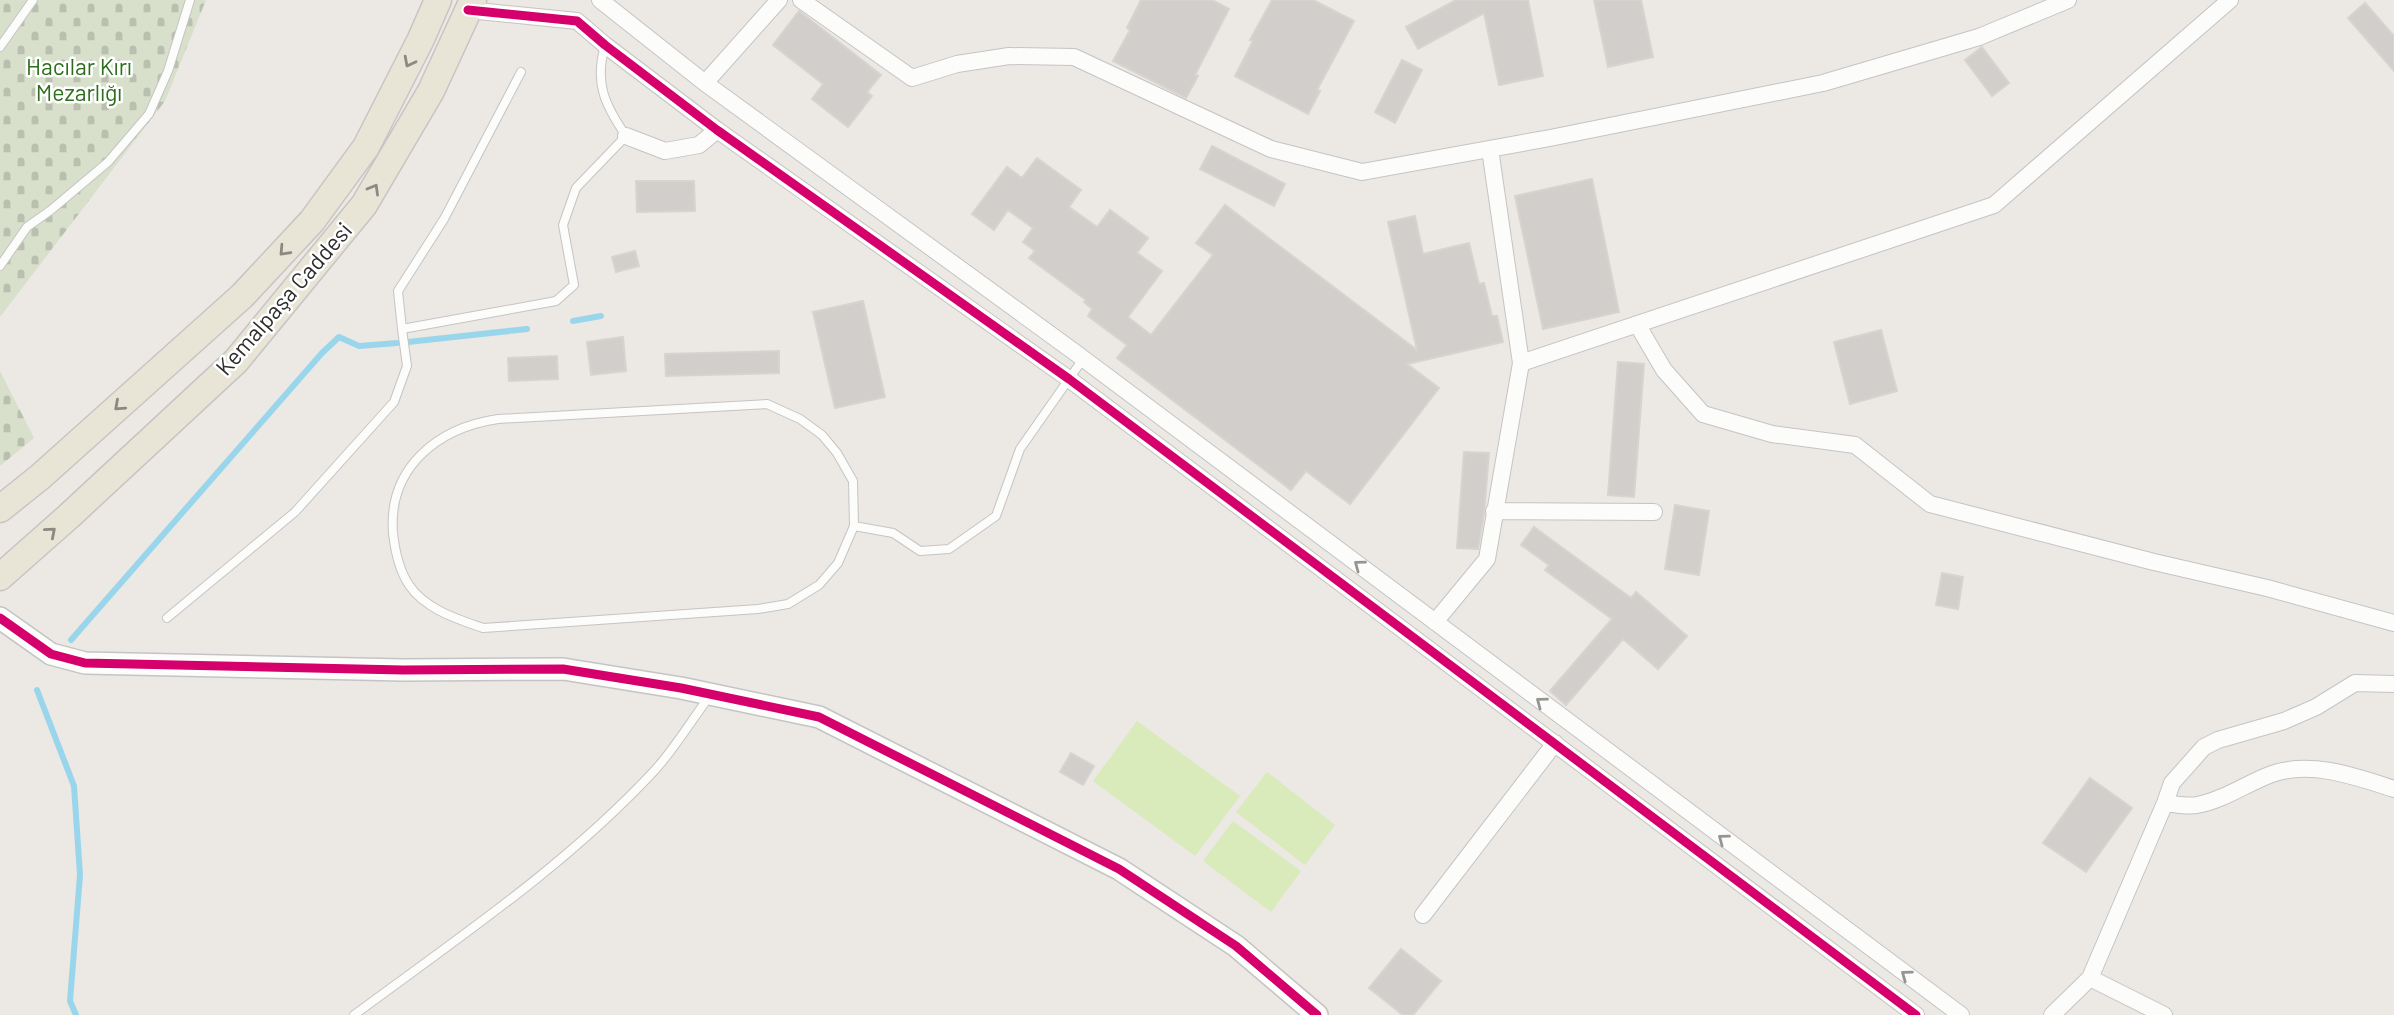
<svg xmlns="http://www.w3.org/2000/svg" width="2394" height="1015" font-family="Barlow,sans-serif">
	<style>
		.cemetery { fill: url(#cemetery-stones) }
		.pitch { fill: #d9eabb }
		.lines { fill: none; stroke-linecap: round; stroke-linejoin: round }
		.stream { stroke: #99d6ec; stroke-width: 6 }
		.building { fill: #d1cecb; stroke: #d7d4d0; stroke-width: 2 }
		.service-casing { stroke: #c5c4c5; stroke-width: 10 }
		.minor-casing { stroke: #c5c4c5; stroke-width: 18 }
		.tertiary-casing { stroke: #c5c4c5; stroke-width: 24 }
		.primary-casing { stroke: #c6c5c4; stroke-width: 29 }
		.service { stroke: #fcfcfb; stroke-width: 8 }
		.minor { stroke: #fcfcfb; stroke-width: 16 }
		.tertiary { stroke: #fcfcfb; stroke-width: 21 }
		.primary { stroke: #e8e4d6; stroke-width: 26 }
		.cycleway-casing { stroke: #fff; stroke-width: 13 }
		.cycleway { stroke: #d6006c; stroke-width: 9 }
		.oneway { stroke: #8b8982 }
		.oneway2 { stroke: #959594 }
		.labels { text-anchor: middle; stroke-width: 5; stroke-linejoin: round; paint-order: stroke }
		.park-label { font-size: 23px; fill: #2c6e1b; stroke: #fff }
		.street-label { font-size: 23px; fill: #2e2e2e; stroke: #fff }
	</style>
	<defs>
		<pattern id="cemetery-stones" width="16" height="16" patternUnits="userSpaceOnUse" patternTransform="scale(1.75)"><rect width="16" height="16" fill="#d8e0cc"/><path d="M2 7V4a2 2 0 0 1 4 0v3zM10 15v-3a2 2 0 0 1 4 0v3z" fill="#bac0b0"/></pattern>
	</defs>
	<rect width="100%" height="100%" fill="#ece8e4"/>
	<!-- cemetery -->
	<path class="cemetery" d="M0 0H206L165 101 0 317Z
		M0 371 34 438 0 466Z"/>
	<!-- pitch -->
	<path class="pitch" d="M1137 721 1240 796 1195 856 1093 781Z
		M1267 772 1335 825 1305 865 1236 812Z
		M1233 821 1301 871 1271 912 1203 861Z"/>
	<g class="lines">
		<!-- stream -->
		<path class="stream" d="M573 321 601 316
			M408 342 527 329
			M71 640 322 353 339 337 359 346 397 343
			M37 690 74 786 80 875 70 1001 76 1015"/>
	</g>
	<!-- building -->
	<path class="building" d="M1141 0H1212L1229 9 1195 75 1198 76 1186 98 1113 61 1130 30 1127 28Z
		M1272 0H1313L1354 21 1317 90 1320 91 1308 114 1235 76 1253 41 1250 40Z
		M1456 0H1528L1543 76 1499 85 1484 13 1418 49 1406 27Z
		M1594 0H1641L1653 57 1608 67Z
		M2365 3 2394 36V71L2348 18Z
		M799 11 881 75 867 92 872 96 848 127 812 99 823 84 773 45Z
		M1982 47 2009 83 1992 96 1965 60Z
		M1402 60 1422 70 1395 123 1375 112Z
		M1212 146 1285 184 1274 206 1200 169Z
		M1037 158 1081 190 1069 207 1097 227 1110 210 1148 238 1137 253 1162 271 1128 317 1151 335 1213 255 1196 243 1225 205 1417 350 1388 222 1415 216 1423 254 1469 243 1479 284 1484 283 1492 316H1497L1503 342 1407 364 1439 388 1350 504 1306 471 1291 490 1117 358 1127 345 1088 316 1092 309 1084 302 1086 300 1029 258 1035 251 1023 242 1033 228 1008 210 994 230 972 214 1007 167 1022 178Z
		M1592 179 1619 312 1543 329 1515 196Z
		M636 181H694L695 211 637 212Z
		M635 251 639 266 616 272 612 257Z
		M863 301 885 397 835 408 813 312Z
		M1881 330 1897 391 1850 404 1834 342Z
		M623 337 626 371 591 375 587 342Z
		M779 351V373L666 376 665 354Z
		M557 356 558 379 509 381 508 358Z
		M1618 362 1644 364 1634 497 1608 495Z
		M1464 452 1489 453 1484 514 1478 549 1457 548Z
		M1675 505 1709 511 1699 575 1665 569Z
		M1534 527 1631 598 1636 592 1687 636 1658 669 1623 639 1566 705 1550 691 1612 619 1545 570 1549 565 1521 545Z
		M1942 573 1963 577 1958 609 1936 605Z
		M1071 753 1094 766 1083 785 1060 772Z
		M2090 778 2132 808 2086 872 2043 843Z
		M1401 949 1441 981 1413 1015H1403L1369 988Z"/>
	<g class="lines">
		<!-- service casing -->
		<g class="service-casing">
			<path id="service" d="M0 47 33 0
				M521 72 444 219 398 291 402 329 556 301 574 285 563 225 576 188 626 136C605 105 594 83 605 46
				M0 266 27 227 51 210 108 162 149 114 168 71 190 0
				M767 404 800 419 822 435 837 453 853 481 854 526 838 563 819 585 788 604 758 609 483 628C457 619 425 609 409 585 399 570 395 551 393 533 388 468 437 428 498 419Z
				M854 526 893 533 920 551 949 549 996 516 1020 449 1083 359
				M167 618 295 512 394 402 407 366 402 329
				M354 1015C458 938 567 865 655 770 675 748 691 721 709 697"/>
		</g>
		<!-- minor casing -->
		<g class="minor-casing">
			<path id="minor" d="M600 0 705 83 1073 351 1961 1015
				M801 0 912 78 957 64 1009 56 1074 57 1271 149 1362 172 1550 138 1823 83 1979 37 2068 0
				M468 10 577 21 605 45 717 130 1069 379 1916 1015
				M705 83 779 0
				M626 136 665 151 699 145 717 130
				M1490 149 1521 363
				M1637 324 1664 370 1703 414 1772 434 1855 445 1930 504 2154 562 2267 588 2394 623
				M1494 511 1654 512
				M1435 622 1487 559 1521 363 1994 205 2230 0
				M2165 803 2172 783 2204 747 2218 740 2284 721 2316 707 2355 683 2394 684
				M1423 915 1555 743
				M2090 978 2164 1015
				M2052 1015 2090 978 2165 803C2175 804 2188 807 2197 805 2224 800 2247 783 2272 774 2311 760 2357 777 2394 789"/>
		</g>
		<!-- tertiary casing -->
		<g class="tertiary-casing">
			<path id="tertiary" d="M0 618 51 654 85 663 403 670 563 669 681 688 819 717 1119 869 1236 946 1317 1015"/>
		</g>
		<!-- primary casing -->
		<g class="primary-casing">
			<path id="primary" d="M0 509 40 477 242 296 312 221 366 147 421 39 438 0
				M0 577 69 516 236 361 364 205 431 91 473 0"/>
		</g>
		<!-- service -->
		<use href="#service" class="service"/>
		<!-- minor -->
		<use href="#minor" class="minor"/>
		<!-- tertiary -->
		<use href="#tertiary" class="tertiary"/>
		<!-- primary -->
		<use href="#primary" class="primary"/>
		<!-- cycleway casing -->
		<g class="cycleway-casing">
			<path id="cycleway" d="M468 10 577 21 605 45 717 130 1069 379 1916 1015
				M0 618 51 654 85 663 403 670 563 669 681 688 819 717 1119 869 1236 946 1317 1015"/>
		</g>
		<!-- cycleway -->
		<use href="#cycleway" class="cycleway"/>
	</g>
	<!-- one-way arrows -->
	<defs><path id="oneway-chevron" d="M-2-3.5L2.5 0L-2 3.5" fill="none" stroke-width="1.6" stroke-linecap="round" stroke-linejoin="round" transform="scale(1.75)"/></defs>
	<g class="oneway">
		<use href="#oneway-chevron" transform="translate(409 62) rotate(117)"/>
		<use href="#oneway-chevron" transform="translate(374 189) rotate(-60)"/>
		<use href="#oneway-chevron" transform="translate(284 251) rotate(133)"/>
		<use href="#oneway-chevron" transform="translate(119 406) rotate(138)"/>
		<use href="#oneway-chevron" transform="translate(51 532) rotate(-41)"/>
	</g>
	<g class="oneway2">
		<use href="#oneway-chevron" transform="translate(1359 565) rotate(-143)"/>
		<use href="#oneway-chevron" transform="translate(1541 702) rotate(-143)"/>
		<use href="#oneway-chevron" transform="translate(1723 839) rotate(-143)"/>
		<use href="#oneway-chevron" transform="translate(1906 975) rotate(-144)"/>
	</g>
	<g class="labels">
		<!-- park labels -->
		<g class="park-label">
			<text x="79" y="75">Hacılar Kırı<tspan x="79" dy="26">Mezarlığı</tspan></text>
		</g>
		<!-- street labels -->
		<g class="street-label">
			<text transform="translate(284 299) rotate(-49)" y="8">Kemalpaşa Caddesi</text>
		</g>
	</g>
</svg>
